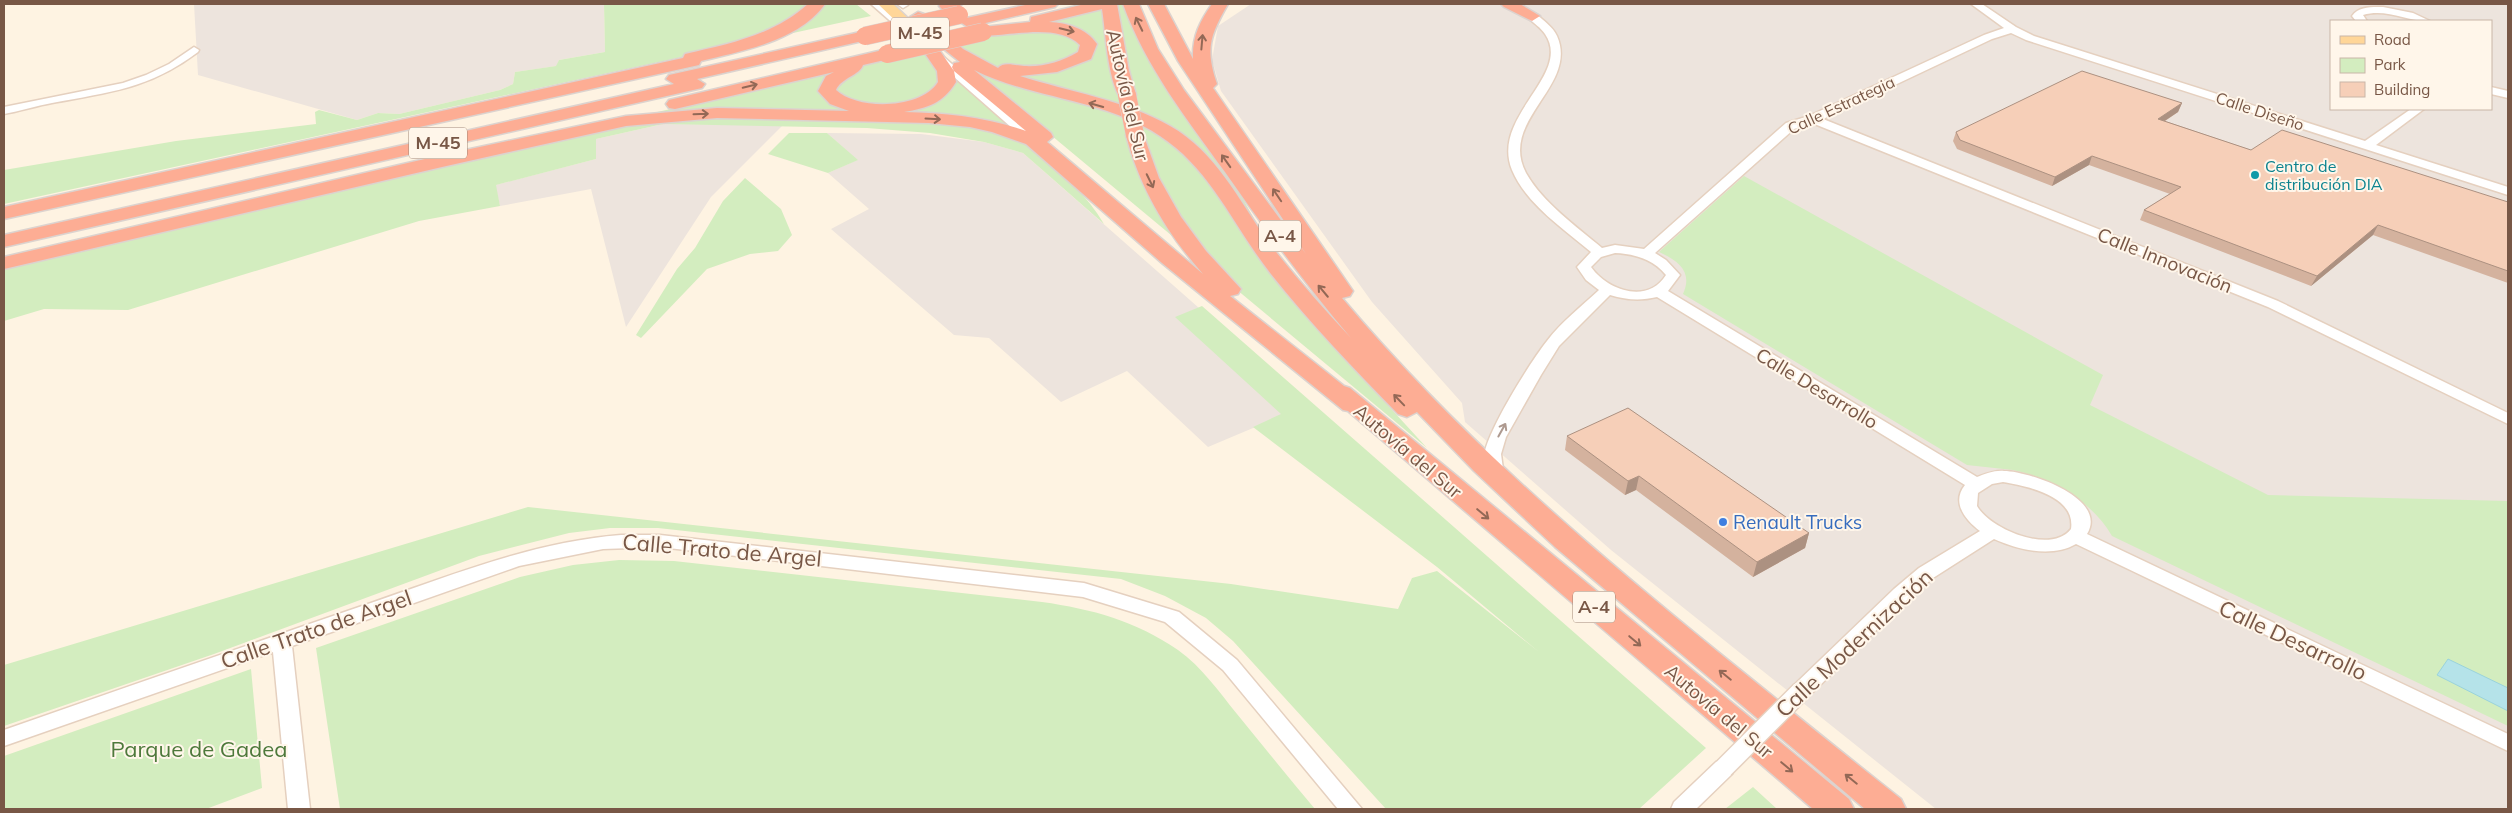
<svg xmlns="http://www.w3.org/2000/svg" width="2512" height="813" font-family="Mulish,sans-serif">
	<style>
		.industrial { fill: #ede4dd; fill-rule: evenodd }
		.green { fill: #d3edbf }
		.water { fill: #b5e3e9; stroke: #9ad3dc }
		.lines { fill: none; stroke-linecap: round; stroke-linejoin: round }
		.minor-casing { stroke: #e5d0bf; stroke-width: 3 }
		.major-casing { stroke: #dcd3cf; stroke-width: 3 }
		.highway-casing { stroke: #dcd3cf; stroke-width: 3 }
		.minor { fill: #fff; fill-rule: evenodd }
		.major { fill: #ffd698; fill-rule: evenodd }
		.highway { fill: #fdad94; fill-rule: evenodd }
		.minor-bridge-casing { stroke: #e5d0bf; stroke-width: 22; stroke-linecap: butt }
		.highway-bridge-casing { stroke: #dcd3cf; stroke-width: 19; stroke-linecap: butt }
		.minor-bridge { stroke: #fff; stroke-width: 19 }
		.highway-bridge { stroke: #fdad94; stroke-width: 18 }
		.wall { fill: #d4b29e }
		.shaded-wall { fill: #ac9181 }
		.building { fill: #f6cfb8; stroke: #ac9181 }
		.oneway { stroke: #936856 }
		.oneway2 { stroke: #ae9a90 }
		.culture-dot { fill: #0f9aa8; stroke: #fff6ea; stroke-width: 2 }
		.shop-dot { fill: #3f7fe0; stroke: #fff6ea; stroke-width: 2 }
		.labels { text-anchor: middle; stroke-width: 4; stroke-linejoin: round; paint-order: stroke }
		.far-street-label { font-size: 16px; fill: #785746; stroke: #fff6ea }
		.far-culture-label { font-size: 16px; fill: #0d838f; stroke: #fff6ea; text-anchor: start }
		.shield { fill: #fff6ea; stroke: #a08777; stroke-width: 1 }
		.shield-label { font-size: 18px; font-weight: bold; fill: #785746 }
		.street-label { font-size: 19px; fill: #785746; stroke: #fff6ea }
		.shop-label { font-size: 19px; fill: #366cbe; stroke: #fff6ea; text-anchor: start }
		.near-street-label { font-size: 22px; fill: #785746; stroke: #fff6ea }
		.near-park-label { font-size: 22px; fill: #4e793b; stroke: #fff6ea }
	</style>
	<rect width="100%" height="100%" fill="#fef3e2"/>
	<!-- industrial -->
	<path class="industrial" d="M194 4H604L605 52 559 60 557 66 515 72 513 84 500 90 399 114 378 113 357 120 198 75Z
		M1251 4H2508V809H1936L1611 550 1465 422 1462 403 1372 302 1221 91 1212 60 1218 26ZM2331 21H2491V109H2331Z
		M663 124 783 125 711 197 626 327 591 189 500 206 495 185 596 159V139Z
		M827 133 921 134 984 142 1023 153 1199 308 1284 415 1208 447 1127 371 1061 402 989 338 954 335 831 229 869 209 828 173 857 160Z"/>
	<!-- green -->
	<path class="green" d="M604 4H856L871 16 4 204V170L176 141 316 124 315 112 319 110 357 120 378 113 399 114 500 90 513 84 515 72 556 66 559 60 605 52Z
		M1121 4H1126L1178 104 1234 182 1307 317 1427 448 945 47Z
		M925 52C963 84 1001 117 1037 151 1062 174 1087 195 1104 224L1023 153 984 142 930 133 867 128 663 124 596 139V159L496 185 500 206 419 221 128 310 44 309 4 321V266L504 151 635 117Z
		M789 133H827L858 160 828 173 768 154Z
		M1744 176 2103 375 2090 405 2268 495 2508 501V726L2112 536C2093 502 2051 478 2013 470 1998 468 1982 467 1967 465L1683 294C1693 272 1679 261 1659 252Z
		M745 178 781 209 792 235 778 251 750 254 707 269 641 338 636 335 677 269 695 248 723 201Z
		M1202 306 1706 748 1639 809H1386L1233 641 1206 618 1165 596 1121 579 658 528H610L569 533 479 556 214 654 4 726V665L528 507 1231 584 1398 609 1412 578 1437 571 1539 652 1437 567 1253 427 1281 414 1175 317Z
		M619 560 674 561 1042 602C1092 609 1136 621 1178 650 1202 667 1219 692 1237 714 1263 746 1289 778 1315 809H340L316 648 520 577 573 565Z
		M251 669 262 788 206 809H4V756Z
		M1753 787 1777 809H1725Z"/>
	<!-- water -->
	<path class="water" d="M2448 659 2508 688V711L2437 675Z"/>
	<g class="lines">
		<!-- minor casing -->
		<g class="minor-casing">
			<path id="minor" d="M871 4H882L1037 137 1039 140 1037 143H1029Z
				M897 4H907L908 5 903 8Z
				M1971 4H1982L2016 27 2034 36 2365 141 2411 109H2424L2376 145 2508 187V195L2026 40 2011 33 1992 39 1823 119 2278 301 2508 413V424L2268 307 1812 123 1794 129 1655 253 1666 260 1680 275 1668 291 1977 477C1985 474 1995 470 2004 471 2028 471 2109 498 2087 534L2508 734V751L2076 544C2052 558 2018 550 1994 539L1933 578 1908 599 1808 697 1801 699 1794 697 1791 691 1794 685 1894 589 1919 568 1980 531C1965 520 1951 502 1965 485L1657 297C1640 301 1627 300 1610 295L1559 346 1541 375 1506 437 1501 454 1504 477 1501 481H1489C1484 474 1483 459 1485 451 1492 424 1529 364 1547 341 1561 322 1582 306 1599 290L1586 280 1577 267 1591 252C1564 229 1526 204 1512 170 1490 116 1573 75 1545 34 1541 28 1534 23 1528 18V14H1536C1543 20 1553 27 1557 36 1579 86 1498 120 1526 173 1543 203 1576 226 1602 248L1615 245 1644 249 1786 123 1809 116 1984 35 2004 28ZM1615 253C1635 254 1653 259 1666 275 1648 304 1608 291 1591 267L1601 257ZM2003 482C2027 486 2076 496 2071 529 2051 555 1990 529 1977 506L1978 493 1992 484Z
				M2383 7 2413 13 2430 21C2407 22 2387 8 2363 15L2367 21H2356L2352 16C2359 6 2372 7 2383 7Z
				M194 47 199 50 198 52C149 89 110 92 52 103 36 106 20 111 4 114V107L123 83 146 75 169 64Z
				M2491 87 2508 91V98L2491 94Z
				M621 535H660L1084 583 1179 612 1237 660 1362 809H1338L1223 670 1165 622 1083 597 660 547 603 549 519 566 292 646 310 809H288L273 652 4 746V730C123 688 243 647 362 606 447 577 531 542 621 535Z
				M1724 759 1732 762 1735 768 1732 774 1696 809H1671L1674 802 1716 762Z"/>
		</g>
		<!-- major casing -->
		<g class="major-casing">
			<path id="major" d="M878 4H893L911 21 909 24H899Z"/>
		</g>
		<!-- highway casing -->
		<g class="highway-casing">
			<path id="highway" d="M808 4H825C799 41 742 51 701 61L699 65 4 219V207L683 58 685 54C729 44 774 35 808 4Z
				M941 4H962L959 7 947 11 942 9 939 6Z
				M1030 4H1058L1055 7 968 27 960 22 962 19Z
				M1085 4H1117L1129 71 1136 95 1133 99H1121C1107 79 1106 33 1102 9L1049 22C1067 23 1086 28 1097 44L1091 59 1057 72 1020 76C1070 92 1124 100 1170 126 1216 152 1238 199 1267 240 1293 275 1322 307 1351 338 1306 285 1265 229 1225 172 1186 118 1146 67 1123 4H1139L1158 49 1184 90 1306 254 1178 61 1148 4H1164L1193 59C1192 37 1200 21 1212 4H1228C1210 35 1205 49 1217 84L1213 88 1353 291 1350 296 1342 298C1455 432 1583 542 1718 652 1779 701 1840 751 1901 799L1906 809H1865L1555 547 1474 471 1417 412 1407 417 1398 414C1354 369 1310 323 1271 274 1234 227 1211 169 1160 136 1105 99 1033 99 974 70L1051 133 1053 137 1047 142 1203 274C1167 233 1140 189 1126 135L1128 131H1142L1159 178 1181 217 1206 251 1241 289 1238 294 1230 296 1344 386 1350 388 1849 799 1854 809H1813L1348 411 1343 410 1162 263 1026 144 992 132 970 127 929 123 717 118 626 126 442 167 4 269V257L442 155 626 116 717 108 849 111 830 104 818 91 826 76 834 72 675 109 669 108 666 104 669 100 887 49 893 50 895 54 893 58 863 65C860 75 841 78 836 90 858 111 922 109 938 82L937 71 926 55 928 51H940L954 71 956 82C943 103 928 108 904 112 946 113 986 117 1026 131L954 71 952 67 954 63 960 62 935 42 910 17 918 12 924 14 963 49 998 68C1004 61 1016 66 1024 66 1044 67 1061 62 1078 52L1080 45C1053 17 984 45 975 32L983 27 1030 22 1031 17Z
				M1501 4H1520L1540 16 1532 21 1504 7Z
				M865 31 873 36 871 39 697 79 705 84 702 88 4 247V235L674 84 666 79 669 75Z"/>
		</g>
		<!-- minor -->
		<use href="#minor" class="minor"/>
		<!-- major -->
		<use href="#major" class="major"/>
		<!-- highway -->
		<use href="#highway" class="highway"/>
		<!-- minor-bridge casing -->
		<g class="minor-bridge-casing">
			<path id="minor-bridge" d="M1724 768 1801 691"/>
		</g>
		<!-- highway-bridge casing -->
		<g class="highway-bridge-casing">
			<path id="highway-bridge" d="M865 36 959 15
				M887 54 983 32
				M1127 95 1135 135"/>
		</g>
		<!-- minor-bridge -->
		<use href="#minor-bridge" class="minor-bridge"/>
		<!-- highway-bridge -->
		<use href="#highway-bridge" class="highway-bridge"/>
	</g>
	<!-- wall -->
	<path class="wall" d="M2182 103 2178 112 2165 121 2251 150 2508 202V283L2373 235 2311 286 2140 220 2144 210 2170 194 2089 165 2052 186 1957 149 1953 141 1956 132Z
		M1567 436 1809 533 1805 548 1753 577 1636 490 1625 495 1565 450Z"/>
	<!-- shaded-wall -->
	<path class="shaded-wall" d="M2182 103 2178 112 2154 128 2158 119Z
		M2092 156 2089 165 2052 186 2055 177Z
		M2378 225 2373 235 2311 286 2317 276Z
		M1639 476 1636 490 1625 495 1628 481Z
		M1809 533 1805 548 1753 577 1757 562Z"/>
	<!-- building -->
	<path class="building" d="M2082 71 2182 103 2158 119 2251 150 2282 130 2508 202V271L2378 225 2317 276 2144 210 2181 187 2092 156 2055 177 1960 140 1956 132Z
		M1628 408 1809 533 1757 562 1639 476 1628 481 1567 436Z"/>
	<!-- one-way arrows -->
	<defs><path id="oneway-shaft" d="M-6 0H5M1.5-3L5.5 0L1.5 3" fill="none" stroke-width="1.6" stroke-linecap="round" stroke-linejoin="round" transform="scale(1.25)"/></defs>
	<g class="oneway">
		<use href="#oneway-shaft" transform="translate(1139 24) rotate(-116)"/>
		<use href="#oneway-shaft" transform="translate(1067 30) rotate(13)"/>
		<use href="#oneway-shaft" transform="translate(1202 42) rotate(-85)"/>
		<use href="#oneway-shaft" transform="translate(750 86) rotate(-13)"/>
		<use href="#oneway-shaft" transform="translate(1096 105) rotate(-164)"/>
		<use href="#oneway-shaft" transform="translate(701 114) rotate(-2)"/>
		<use href="#oneway-shaft" transform="translate(933 119) rotate(3)"/>
		<use href="#oneway-shaft" transform="translate(1226 161) rotate(-125)"/>
		<use href="#oneway-shaft" transform="translate(1150 181) rotate(64)"/>
		<use href="#oneway-shaft" transform="translate(1277 195) rotate(-124)"/>
		<use href="#oneway-shaft" transform="translate(1323 291) rotate(-130)"/>
		<use href="#oneway-shaft" transform="translate(1399 400) rotate(-134)"/>
		<use href="#oneway-shaft" transform="translate(1483 514) rotate(40)"/>
		<use href="#oneway-shaft" transform="translate(1635 641) rotate(40)"/>
		<use href="#oneway-shaft" transform="translate(1725 675) rotate(-141)"/>
		<use href="#oneway-shaft" transform="translate(1787 767) rotate(40)"/>
		<use href="#oneway-shaft" transform="translate(1851 779) rotate(-141)"/>
	</g>
	<use class="oneway2" href="#oneway-shaft" transform="translate(1502 430) rotate(-61)"/>
	<!-- markers -->
	<circle class="culture-dot" cx="2255" cy="175" r="5"/>
	<circle class="shop-dot" cx="1723" cy="522" r="5"/>
	<g class="labels">
		<!-- far-street labels -->
		<g class="far-street-label">
			<text transform="translate(1841 105) rotate(-25)" y="6">Calle Estrategia</text>
			<text transform="translate(2260 111) rotate(18)" y="6">Calle Diseño</text>
		</g>
		<!-- far-culture labels -->
		<g class="far-culture-label">
			<text x="2265" y="172">Centro de<tspan x="2265" dy="18">distribución DIA</tspan></text>
		</g>
		<!-- shield labels -->
		<g class="shield">
			<rect x="891" y="17.5" width="58" height="31" rx="4"/>
			<rect x="409" y="127.5" width="58" height="31" rx="4"/>
			<rect x="1259" y="220.5" width="42" height="31" rx="4"/>
			<rect x="1573" y="591.5" width="42" height="31" rx="4"/>
		</g>
		<g class="shield-label">
			<text x="920" y="39">M-45</text>
			<text x="438" y="149">M-45</text>
			<text x="1280" y="242">A-4</text>
			<text x="1594" y="613">A-4</text>
		</g>
		<!-- street labels -->
		<g class="street-label">
			<text transform="translate(1128 95) rotate(77)" y="7">Autovía del Sur</text>
			<text transform="translate(2165 260) rotate(22)" y="7">Calle Innovación</text>
			<text transform="translate(1817 388) rotate(31)" y="7">Calle Desarrollo</text>
			<text transform="translate(1408 451) rotate(40)" y="7">Autovía del Sur</text>
			<text transform="translate(1719 711) rotate(40)" y="7">Autovía del Sur</text>
		</g>
		<!-- shop labels -->
		<g class="shop-label">
			<text x="1733" y="529">Renault Trucks</text>
		</g>
		<!-- near-street labels -->
		<g class="near-street-label">
			<text transform="translate(722 550) rotate(5)" y="8">Calle Trato de Argel</text>
			<text transform="translate(316 629) rotate(-19)" y="8">Calle Trato de Argel</text>
			<text transform="translate(2293 640) rotate(25)" y="8">Calle Desarrollo</text>
			<text transform="translate(1854 643) rotate(-43)" y="8">Calle Modernización</text>
		</g>
		<!-- near-park labels -->
		<g class="near-park-label">
			<text x="199" y="757">Parque de Gadea</text>
		</g>
	</g>
	<!-- border -->
	<rect width="2512" height="813" fill="none" stroke="#785746" stroke-width="10"/>
	<!-- legend -->
	<rect x="2330" y="20" width="162" height="90" fill="#fff6ea" stroke="#c9b6a8"/>
	<rect x="2340" y="36" width="25" height="8" fill="#ffd698" stroke="#c9b6a8"/>
	<text x="2374" y="45" font-size="15" fill="#785746">Road</text>
	<rect x="2340" y="58" width="25" height="15" fill="#d3edbf" stroke="#c9b6a8"/>
	<text x="2374" y="70" font-size="15" fill="#785746">Park</text>
	<rect x="2340" y="82" width="25" height="15" fill="#f6cfb8" stroke="#c9b6a8"/>
	<text x="2374" y="95" font-size="15" fill="#785746">Building</text>
</svg>
